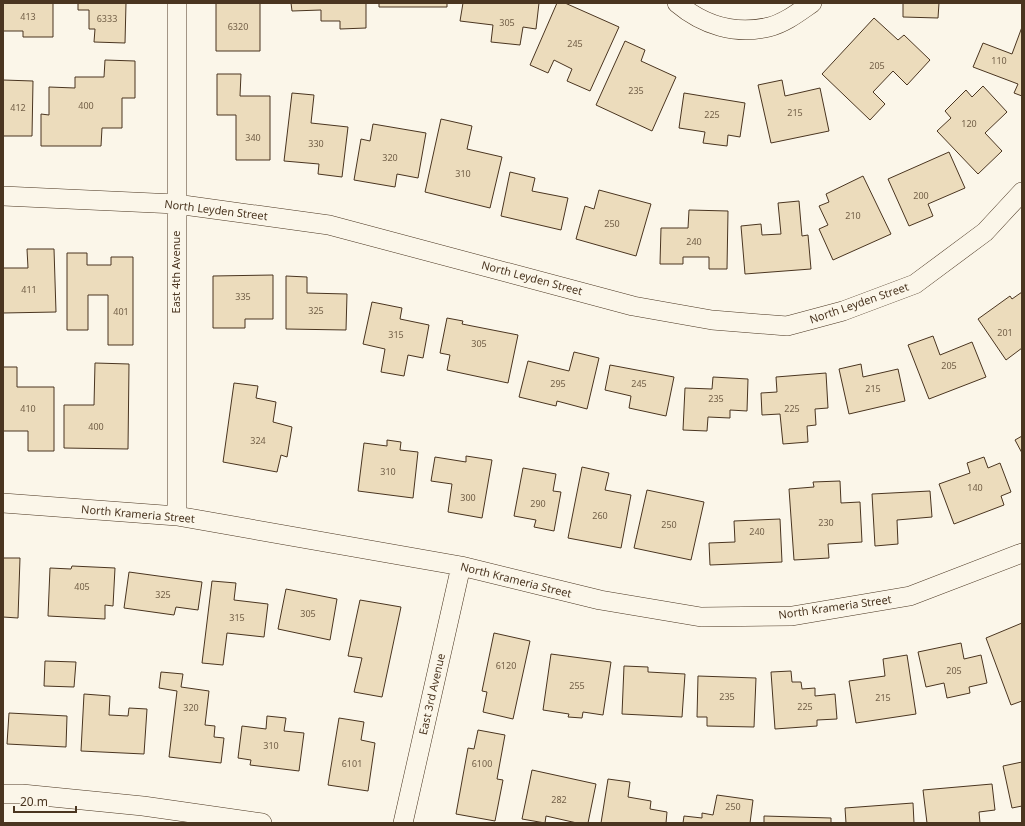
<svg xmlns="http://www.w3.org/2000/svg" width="1025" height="826" font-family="'Noto Sans',sans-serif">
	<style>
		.building { fill: #ecdcbc; stroke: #4a3520 }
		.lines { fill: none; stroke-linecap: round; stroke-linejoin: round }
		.street-casing { stroke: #4a3520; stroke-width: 20 }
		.street { stroke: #fbf6e9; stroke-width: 19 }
		.labels { text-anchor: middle; stroke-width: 3; stroke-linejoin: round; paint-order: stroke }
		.number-label { font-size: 9px; fill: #725f47 }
		.street-label { font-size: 11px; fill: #4a3520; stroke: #fbf6e9 }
	</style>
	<rect width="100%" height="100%" fill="#fbf6e9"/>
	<!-- building -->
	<path class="building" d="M3 3H53V37H23V31H3Z
		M78 3H126L125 43 94 42 95 29H89V10H78Z
		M216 3H260V51H216Z
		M291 3H366V28L340 29V21H321V10L292 11Z
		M379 3H447V7H379Z
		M463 3H539L536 29 523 27 520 45 491 42 493 25 460 21Z
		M557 3H565L619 27 590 91 567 81 572 69 554 60 548 73 530 65Z
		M903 3H939L938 18 903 17Z
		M874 18 898 40 904 35 930 60 907 85 893 71 873 92 885 104 870 120 822 74Z
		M1022 27V96L1014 93 1018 84 973 67 983 43 1012 54Z
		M625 41 645 50 641 61 676 77 652 131 596 105Z
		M105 60 135 61V98H122V128H102L101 146H41V114L49 115V87L75 88V77H104Z
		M217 74H241L240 96H270V160H236V115H217Z
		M3 80 33 81 32 136H3Z
		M782 80 785 96 820 88 829 131 771 143 758 85Z
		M983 86 1007 112 985 133 1002 151 978 174 937 131 951 118 945 111 966 90 972 97Z
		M292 93 314 95 311 123 348 127 342 177 318 174 319 164 284 161Z
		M684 93 745 103 740 137 728 135 727 146 703 143 705 132 679 128Z
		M441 119 472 126 467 149 502 157 490 208 425 192Z
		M373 124 426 133 418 178 397 174 395 187 354 180 361 139 370 141Z
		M949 152 965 188 928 204 933 216 909 226 888 179Z
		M510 172 535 178 532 191 568 198 561 230 501 216Z
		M863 176 891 234 833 260 819 229 828 225 819 206 829 202 826 194Z
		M599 190 651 204 636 256 576 239 585 206 594 209Z
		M799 201 802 236 808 235 811 269 745 274 741 226 761 224 762 235 781 234 778 203Z
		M689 210 728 211 727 269H709V257H683V264H660L661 228H688Z
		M27 249H54L56 312 3 313V268H28Z
		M67 253H87V265H111V257H133V345H108V295H88V330H67Z
		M273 275V319H245V328H213V276Z
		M286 276 307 277V293L347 294 346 330 286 329Z
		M1022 292V348L1006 360 978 319 1010 296 1012 299Z
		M372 302 402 308 400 319 429 325 423 358 408 355 404 376 381 372 385 349 363 344Z
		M447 318 463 321 462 324 518 335 508 383 447 370 450 355 440 353Z
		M933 336 940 355 972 342 986 377 929 399 908 345Z
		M574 352 599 358 587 409 557 401 556 406 519 397 528 361 569 371Z
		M95 363 129 364 128 449 64 448V405H94Z
		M861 364 863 377 898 369 905 401 849 414 839 369Z
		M610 365 674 377 666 416 629 408 631 396 605 390Z
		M3 367H17V387H54V451H28V431H3Z
		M826 373 828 408 815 409 816 425 807 426 808 442 783 444 780 414 762 415 761 393 777 392 776 377Z
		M713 377 748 379 747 411 730 410V418L708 417 707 431 683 430 685 388 712 389Z
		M234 383 258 386 256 398 276 402 273 422 292 427 287 457 281 455 277 472 223 462Z
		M1022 436V453L1015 440Z
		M387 440 401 442 400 450 418 452 413 498 358 491 364 443 387 446Z
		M466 456 492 460 482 518 448 512 452 484 431 481 435 457 466 462Z
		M984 457 988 468 1000 463 1011 492 1001 496 1004 505 954 524 939 484 970 473 967 463Z
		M582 467 609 473 605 490 631 495 621 548 568 538Z
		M523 468 556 474 553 491 561 492 554 531 534 527 536 520 514 516Z
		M840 481 841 503 860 502 862 542 828 544 829 558 794 560 789 489 814 487 813 482Z
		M647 490 704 502 691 560 634 548Z
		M930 491 932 517 897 520 898 544 875 546 872 494Z
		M780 519 782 562 710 565 709 543 735 542 734 521Z
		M3 558H20L18 618 3 617Z
		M72 566 115 568 113 606 105 605V619L48 616 50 568 71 569Z
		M129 572 202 582 198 610 176 607 174 615 124 608Z
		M212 581 236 583 234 600 268 604 264 637 227 633 223 665 202 663Z
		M286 589 337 599 330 640 278 629Z
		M360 600 401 607 382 697 354 692 362 658 348 656Z
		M1022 623V701L1011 705 986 638Z
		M494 633 530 641 513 719 483 712 487 692 482 691Z
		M961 643 964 659 981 655 987 683 969 687 970 693 947 698 944 683 926 687 918 652Z
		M551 654 611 662 603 715 583 712 582 718 568 717 569 714 543 710Z
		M907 655 916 714 856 723 849 681 885 676 883 659Z
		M45 661 76 662 74 687 44 686Z
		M624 666 648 667V672L685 674 682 717 622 714Z
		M791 671 792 682H801L802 689 815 688V696L835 694 837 719 817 720V726L775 729 771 672Z
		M161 672 183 674 181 687 209 691 205 725 215 726 214 737 224 738 221 763 169 757 177 691 159 688Z
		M698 676 756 678 754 727 707 726V717H697Z
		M84 694 110 696 109 715 128 716 129 708 147 709 144 754 81 751Z
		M9 713 67 716 66 747 7 744Z
		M267 716 286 718 284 731 304 733 299 771 250 765 251 760 238 758 242 726 266 729Z
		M339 718 364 722 361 740 375 743 368 791 328 785Z
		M478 730 505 735 497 779 503 780 495 821 456 814 468 748 474 749Z
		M1022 762V806L1012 808 1003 766Z
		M532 770 596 784 588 823H577L546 816 545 823 522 819Z
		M608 779 630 782 628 797 651 801 650 809 667 812 666 823H601Z
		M992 784 995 810 979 812 980 823H927L923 790Z
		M717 795 753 800 750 823H683L684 816 702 818V813L713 815Z
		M913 803 914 823H846L845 808Z
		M764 816 831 818V823H764Z"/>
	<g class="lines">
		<!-- street casing -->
		<g class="street-casing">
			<path id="street" d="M677 3C703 25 735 35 769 27 785 23 799 12 812 3
				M3 196 176 204 329 225 633 306 712 320 787 326 843 311 915 284 985 232 1022 192
				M3 503 177 516 461 566 600 600 701 617 792 616 910 596 1022 553
				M177 516V3
				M3 794H22L143 806 262 823
				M403 823 461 566"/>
		</g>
		<!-- street -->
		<use href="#street" class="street"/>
	</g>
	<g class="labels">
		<!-- number labels -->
		<g class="number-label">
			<text x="28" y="20">413</text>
			<text x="107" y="22">6333</text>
			<text x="507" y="26">305</text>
			<text x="238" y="30">6320</text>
			<text x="575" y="47">245</text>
			<text x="999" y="64">110</text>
			<text x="877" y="69">205</text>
			<text x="636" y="94">235</text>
			<text x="86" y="109">400</text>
			<text x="18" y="111">412</text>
			<text x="795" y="116">215</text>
			<text x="712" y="118">225</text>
			<text x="969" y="127">120</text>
			<text x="253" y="141">340</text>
			<text x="316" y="147">330</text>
			<text x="390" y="161">320</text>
			<text x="463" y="177">310</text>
			<text x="921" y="199">200</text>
			<text x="853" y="219">210</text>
			<text x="612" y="227">250</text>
			<text x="694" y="245">240</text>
			<text x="29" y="293">411</text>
			<text x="243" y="300">335</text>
			<text x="316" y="314">325</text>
			<text x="121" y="315">401</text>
			<text x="1005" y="336">201</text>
			<text x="396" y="338">315</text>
			<text x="479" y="347">305</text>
			<text x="949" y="369">205</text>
			<text x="558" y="387">295</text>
			<text x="639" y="387">245</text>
			<text x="873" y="392">215</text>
			<text x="716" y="402">235</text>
			<text x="28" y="412">410</text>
			<text x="792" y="412">225</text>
			<text x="96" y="430">400</text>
			<text x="258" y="444">324</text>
			<text x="388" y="475">310</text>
			<text x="975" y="491">140</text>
			<text x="468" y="501">300</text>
			<text x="538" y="507">290</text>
			<text x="600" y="519">260</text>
			<text x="826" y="526">230</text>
			<text x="669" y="528">250</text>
			<text x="757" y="535">240</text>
			<text x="82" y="590">405</text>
			<text x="163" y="598">325</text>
			<text x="308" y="617">305</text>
			<text x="237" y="621">315</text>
			<text x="506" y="669">6120</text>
			<text x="954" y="674">205</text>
			<text x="577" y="689">255</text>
			<text x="727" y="700">235</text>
			<text x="883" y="701">215</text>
			<text x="805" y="710">225</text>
			<text x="191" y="711">320</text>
			<text x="271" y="749">310</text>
			<text x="352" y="767">6101</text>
			<text x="482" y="767">6100</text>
			<text x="559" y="803">282</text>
			<text x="733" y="810">250</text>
		</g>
		<!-- street labels -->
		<g class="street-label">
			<text transform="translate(216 210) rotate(7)" y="4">North Leyden Street</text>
			<text transform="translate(176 272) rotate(-90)" y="4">East 4th Avenue</text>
			<text transform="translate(532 278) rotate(15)" y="4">North Leyden Street</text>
			<text transform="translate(859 303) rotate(-19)" y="4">North Leyden Street</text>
			<text transform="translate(138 514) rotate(5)" y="4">North Krameria Street</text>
			<text transform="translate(516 580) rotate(14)" y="4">North Krameria Street</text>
			<text transform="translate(835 607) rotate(-8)" y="4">North Krameria Street</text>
			<text transform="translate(432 694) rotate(-77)" y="4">East 3rd Avenue</text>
		</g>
	</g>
	<!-- border -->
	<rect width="1025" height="826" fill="none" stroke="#4a3520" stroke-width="8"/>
	<!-- scale -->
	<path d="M14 806v6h62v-6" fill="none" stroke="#4a3520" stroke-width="2"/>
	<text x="20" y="806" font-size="12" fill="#4a3520" stroke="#fbf6e9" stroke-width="3" paint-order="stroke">20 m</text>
</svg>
